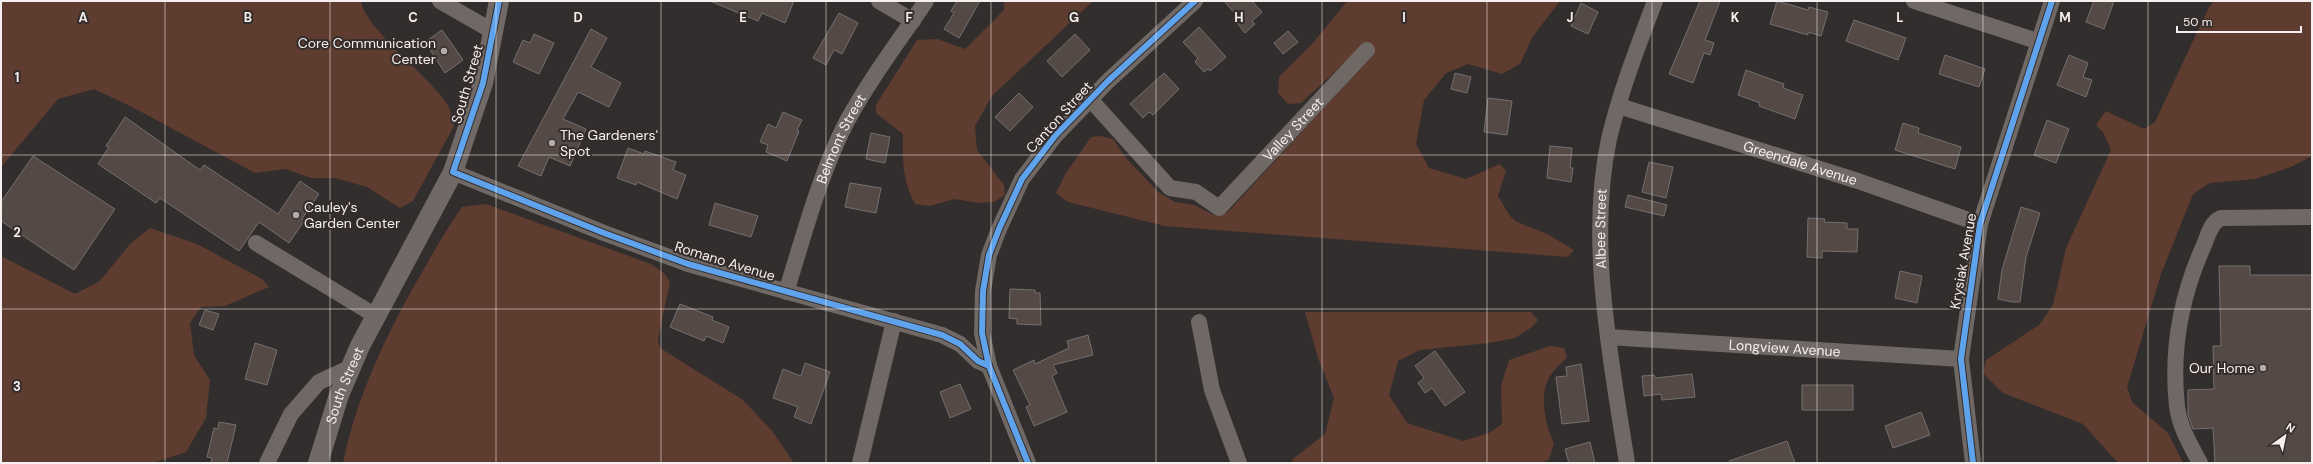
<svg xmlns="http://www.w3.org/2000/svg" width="2313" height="464" font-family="'DM Sans',sans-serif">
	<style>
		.green { fill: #5f3c30 }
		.building { fill: #554945; stroke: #73706f }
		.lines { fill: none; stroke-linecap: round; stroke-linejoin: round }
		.minor { stroke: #6f6865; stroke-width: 16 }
		.major { stroke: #716966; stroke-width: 20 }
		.cycleway-casing { stroke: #342d2b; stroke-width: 8 }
		.cycleway { stroke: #60a3ed; stroke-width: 6 }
		.grid { fill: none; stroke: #f5f0ef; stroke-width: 1; stroke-opacity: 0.55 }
		.poi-dot { fill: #b1acab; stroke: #342d2b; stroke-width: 1.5 }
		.labels { text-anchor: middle; stroke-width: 4; stroke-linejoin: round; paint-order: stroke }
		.poi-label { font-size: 14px; fill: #f5f0ef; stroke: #342d2b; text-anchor: end }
		.street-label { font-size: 14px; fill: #f5f0ef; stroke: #342d2b }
		.grid-label { font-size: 13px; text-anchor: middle; font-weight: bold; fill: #f5f0ef; stroke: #342d2b; stroke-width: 4; stroke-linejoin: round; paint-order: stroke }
	</style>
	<rect width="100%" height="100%" fill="#322e2d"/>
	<!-- green -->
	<path class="green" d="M1 1H361C364 27 429 77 446 102 450 108 452 118 454 126L413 201 400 208 367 187 335 178H311L286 169 255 173 132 107 94 89 58 99 1 167Z
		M1004 1H1093L992 96 975 126 977 150 1004 185 1005 195 994 202 979 203 954 199 930 206 915 204C903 182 902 159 903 134L876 113V105L917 40 937 39 965 49 1004 10Z
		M1347 1H1560L1533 36 1520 64 1502 74 1468 64 1446 73 1424 100 1416 144 1429 168 1466 179 1500 164 1506 171 1498 196 1510 216 1517 222 1547 234 1574 250 1568 257 1165 226 1068 202 1056 193 1066 173 1091 137 1100 136 1113 139 1126 158 1158 192 1175 202 1194 205 1214 215 1228 212 1373 55 1365 44 1301 103 1288 104 1278 93 1279 77 1313 43Z
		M2214 1H2312V156L2291 167 2255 179 2210 183 2193 194 2161 274 2127 387 2132 402 2168 433 2183 463H2118L2083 424 2003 393 1983 373 1986 360 2039 325 2053 305 2066 248 2111 150 2103 132 2096 125 2106 111 2144 129 2155 122 2208 9Z
		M486 204 651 264 665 274 670 282 658 339 660 348 743 400 773 432 794 463H343C357 395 387 333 422 272 435 250 447 228 462 207Z
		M150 228 197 244 262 279 269 287 225 306 201 307 190 323 194 355 210 380 206 418 186 452 153 463H1V256L75 294 100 281 130 244Z
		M1305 312H1531L1538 320 1532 327 1515 338 1489 343 1420 350 1398 361 1389 395 1407 423 1463 441 1489 433 1502 424 1501 386 1509 360 1550 346 1564 348 1567 357C1561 364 1550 373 1547 382 1540 401 1546 426 1554 443L1549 460 1541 463H1291L1294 458 1325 434 1334 398 1318 358Z"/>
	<!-- building -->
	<path class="building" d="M710 1H794L785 23 762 13 758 21Z
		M957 1H980L959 38 944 29 954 13 951 11Z
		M1224 1H1252L1262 12 1252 21 1255 24 1245 33 1233 18 1236 15Z
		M1700 1H1720L1705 40 1714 43 1710 55 1704 53 1693 83 1669 74Z
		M1777 1 1808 10 1809 7 1828 12 1821 36 1808 32V35L1770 24Z
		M2094 1H2114L2104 29 2086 22Z
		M1581 3 1598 12 1588 34 1571 26Z
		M839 13 858 23 842 54 834 50 826 65 813 58Z
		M1854 20 1906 38 1898 60 1846 41Z
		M1199 27 1226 57 1210 71 1208 69 1204 72 1195 62 1198 58 1183 42Z
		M591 29 607 38 591 67 621 83 609 107 578 92 563 119 586 129 570 166 549 157 541 176 518 166Z
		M442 30 463 60 445 73 425 42Z
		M1288 31 1298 42 1283 54 1274 43Z
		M534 34 554 43 539 74 513 62 523 40 530 43Z
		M1075 34 1090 50 1062 77 1047 61Z
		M1945 55 1985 69 1979 87 1939 74Z
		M2069 55 2088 63 2083 77 2092 80 2086 97 2057 85Z
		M1746 70 1784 84 1783 88 1803 95 1795 119 1759 106 1760 103 1738 95Z
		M1164 73 1179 89 1153 115 1149 112 1143 118 1130 104Z
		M1455 73 1471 77 1467 93 1451 89Z
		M1019 93 1033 107 1010 131 995 117Z
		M1488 98 1512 101 1507 135 1484 132Z
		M783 112 802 120 797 130 799 131 787 161 766 152 768 145 760 142 768 124 776 128Z
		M125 117 200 170 204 165 278 214 300 181 319 194 302 219 304 221 289 243 259 222 239 251 160 198 156 203 98 164 109 147 106 146Z
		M2047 120 2069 129 2056 163 2034 155Z
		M1903 123 1919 128 1918 133 1961 147 1955 169 1895 150Z
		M871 133 890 137 885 163 866 159Z
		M1550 146 1572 148 1570 168H1573L1571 182 1547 178Z
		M628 148 644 154 645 151 676 162 673 170 686 175 677 199 637 182 636 185 617 178Z
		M33 156 115 209 74 270 1 221V202Z
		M1649 162 1673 167 1666 198 1642 192Z
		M850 183 881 188 876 213 845 207Z
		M1628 195 1667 205 1664 216 1625 207Z
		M715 203 758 216 751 237 709 225Z
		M2021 207 2040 213 2026 257 2020 302H2012L1998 299 2002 270Z
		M1808 218 1825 219 1824 222 1847 223V229H1858L1857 252 1822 251V258L1807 257Z
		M2219 266H2250V275H2312V463H2215L2213 428 2193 429 2188 415V390L2214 389 2213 346H2221Z
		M1900 271 1922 276 1917 303 1895 298Z
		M1010 289 1035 290V293H1040L1041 325 1017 324V319L1009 318Z
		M680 304 713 317 712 320 729 327 723 343 706 336 704 341 670 327Z
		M205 310 219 314 213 330 199 325Z
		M1088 335 1093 355 1053 365 1057 373 1052 376 1067 412 1034 426 1026 407 1030 405 1013 370 1034 360 1035 364 1069 348 1067 341Z
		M255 343 277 350 267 385 245 379Z
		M1435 351 1465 392 1445 406 1432 388 1425 393 1418 383 1424 378 1415 366Z
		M805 363 830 372 811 424 794 417 798 407 773 398 783 369 801 376Z
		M1581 364 1589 421 1562 424 1556 377 1567 376 1566 367Z
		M1692 374 1695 397 1662 400 1661 394 1644 396 1642 376 1654 375 1655 378Z
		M960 384 971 409 950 418 940 392Z
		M1802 385H1853V410H1802Z
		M1921 412 1930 435 1893 448 1885 426Z
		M219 422 236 425 227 463H211L212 458 207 457 214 428 218 429Z
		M1787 441 1795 463H1730L1729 461Z
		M1590 442 1595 463H1569L1565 449Z"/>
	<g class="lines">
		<!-- minor -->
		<g class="minor">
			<path d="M440 1 494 32"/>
			<path d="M879 1 913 21"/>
			<path d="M1914 1 2037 41"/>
			<path id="s1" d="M1090 99 1170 188 1196 192 1219 208 1367 50"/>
			<path id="s2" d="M1619 106 1858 181 1980 224"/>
			<path d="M453 172 604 233 688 264 942 335 960 344 978 361 989 366"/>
			<path d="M256 243 376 316"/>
			<path id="s3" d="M786 292C804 236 819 176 846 123 869 80 899 41 926 1"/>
			<path d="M1199 322 1212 390 1239 463"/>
			<path id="s4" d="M1608 337 1961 359"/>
			<path d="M267 463 291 414 319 382 351 367"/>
			<path d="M860 463 894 321"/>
			<path d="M1028 463 989 366 982 333 983 291 989 255 999 229 1022 179 1055 136 1108 81 1195 1"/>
			<path id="s5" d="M1627 463C1611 361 1587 241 1609 139 1620 92 1638 46 1655 1"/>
			<path d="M1973 463 1961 359 1980 224 2052 1"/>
			<path d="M2200 463C2191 446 2179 426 2177 406 2171 351 2181 296 2204 245 2208 235 2211 222 2221 218L2312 217"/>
		</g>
		<!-- major -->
		<path class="major" id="s6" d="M318 463 339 395 360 346 453 172 483 83 499 1"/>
		<!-- cycleway casing -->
		<g class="cycleway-casing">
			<path id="cycleway" d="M499 1 483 83 453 172 604 233 688 264 942 335 960 344 978 361 989 366
				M1028 463 989 366 982 333 983 291 989 255 999 229 1022 179 1055 136 1108 81 1195 1
				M1973 463 1961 359 1980 224 2052 1"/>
		</g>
		<!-- cycleway -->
		<use href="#cycleway" class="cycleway"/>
	</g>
	<!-- grid -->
	<path class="grid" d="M165 1V463M330 1V463M496 1V463M661 1V463M826 1V463M991 1V463M1156 1V463M1322 1V463M1487 1V463M1652 1V463M1817 1V463M1983 1V463M2148 1V463M1 155H2312M1 309H2312"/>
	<!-- markers -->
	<g class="poi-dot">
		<circle cx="444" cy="51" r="4"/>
		<circle cx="552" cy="143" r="4"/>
		<circle cx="296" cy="215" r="4"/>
		<circle cx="2263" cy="368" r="4"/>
	</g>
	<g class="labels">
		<!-- poi labels -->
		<g class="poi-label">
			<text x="436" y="48">Core Communication<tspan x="436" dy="16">Center</tspan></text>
			<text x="560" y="140" text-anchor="start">The Gardeners'<tspan x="560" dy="16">Spot</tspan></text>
			<text x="304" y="212" text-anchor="start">Cauley's<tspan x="304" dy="16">Garden Center</tspan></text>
			<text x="2255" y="373">Our Home</text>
		</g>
		<!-- street labels -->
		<g class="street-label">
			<text transform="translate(467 84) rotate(-74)" y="5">South Street</text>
			<text transform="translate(1059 117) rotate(-48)" y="5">Canton Street</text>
			<text dy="5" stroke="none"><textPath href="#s1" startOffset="282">Valley Street</textPath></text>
			<text dy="5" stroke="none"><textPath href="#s3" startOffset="163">Belmont Street</textPath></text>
			<text dy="5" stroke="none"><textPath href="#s2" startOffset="190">Greendale Avenue</textPath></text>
			<text dy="5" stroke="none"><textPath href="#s5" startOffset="236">Albee Street</textPath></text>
			<text transform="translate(725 261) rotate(17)" y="5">Romano Avenue</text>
			<text transform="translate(1963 261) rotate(-80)" y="5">Krysiak Avenue</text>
			<text dy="5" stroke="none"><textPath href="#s4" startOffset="177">Longview Avenue</textPath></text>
			<text dy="5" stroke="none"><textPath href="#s6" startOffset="82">South Street</textPath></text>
		</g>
	</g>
	<g class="grid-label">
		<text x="83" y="22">A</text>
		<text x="248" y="22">B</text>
		<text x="413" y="22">C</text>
		<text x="578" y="22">D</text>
		<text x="743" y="22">E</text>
		<text x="909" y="22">F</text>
		<text x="1074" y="22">G</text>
		<text x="1239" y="22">H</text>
		<text x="1404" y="22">I</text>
		<text x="1570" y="22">J</text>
		<text x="1735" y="22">K</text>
		<text x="1900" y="22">L</text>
		<text x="2065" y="22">M</text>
		<text x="17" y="82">1</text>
		<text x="17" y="237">2</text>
		<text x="17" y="391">3</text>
	</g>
	<!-- border -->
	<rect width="2313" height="464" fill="none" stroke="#f5f0ef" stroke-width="4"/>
	<!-- north arrow -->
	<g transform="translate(2285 436) rotate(33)" stroke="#342d2b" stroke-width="3" paint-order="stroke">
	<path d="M0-3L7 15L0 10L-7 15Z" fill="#f5f0ef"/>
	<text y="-6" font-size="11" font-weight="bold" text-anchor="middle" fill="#f5f0ef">N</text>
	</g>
	<!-- scale -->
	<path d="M2177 26v6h124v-6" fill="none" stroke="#f5f0ef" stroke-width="2"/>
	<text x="2183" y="26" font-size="12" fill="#f5f0ef" stroke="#342d2b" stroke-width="3" paint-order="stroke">50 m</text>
</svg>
